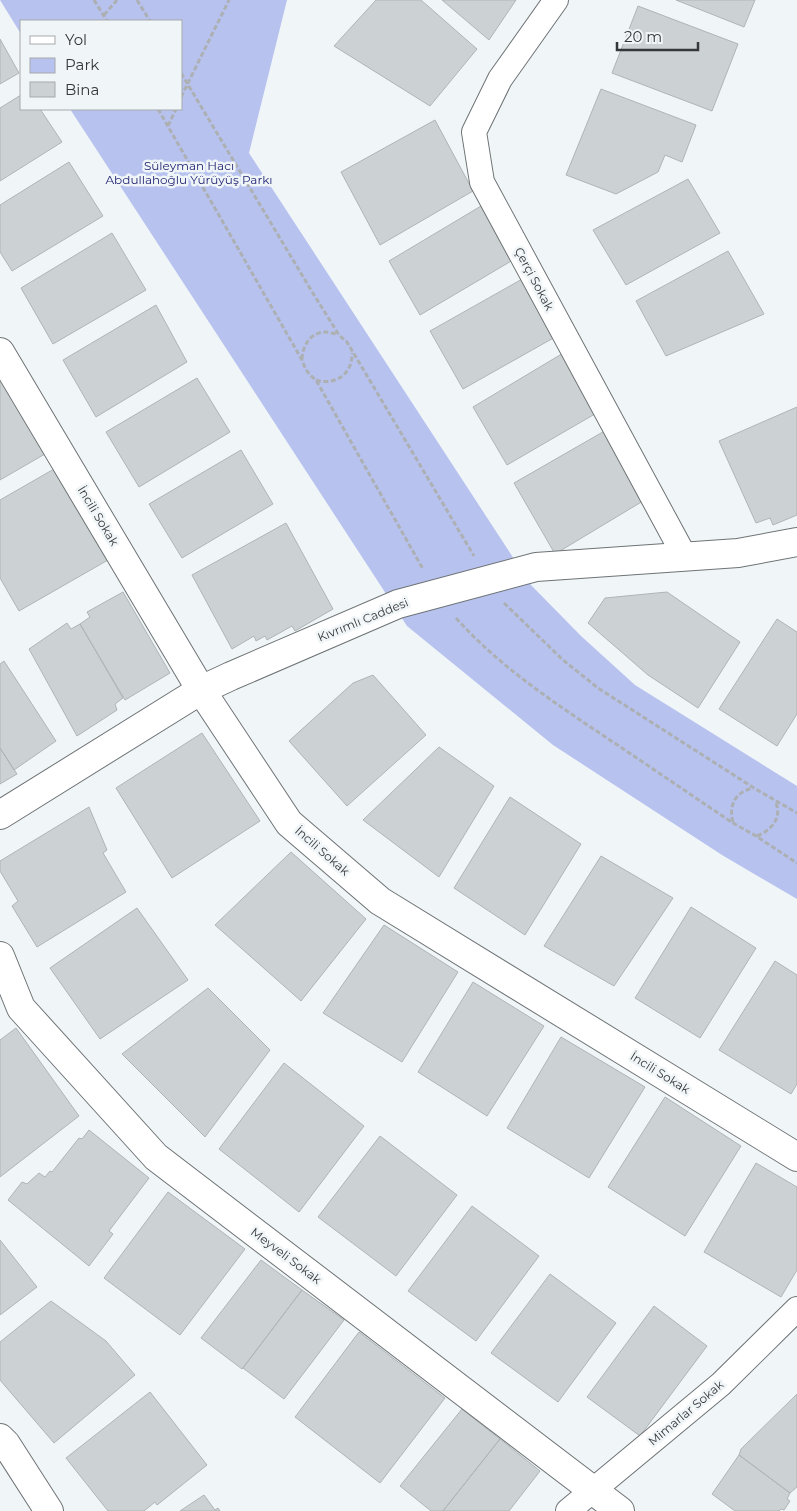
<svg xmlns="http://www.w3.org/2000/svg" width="797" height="1511" font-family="Montserrat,sans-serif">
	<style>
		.green { fill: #b7c2ef }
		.building { fill: #ccd2d3; stroke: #afb5b7 }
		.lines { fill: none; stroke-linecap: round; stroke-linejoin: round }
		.minor-casing { stroke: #6e7375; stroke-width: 26 }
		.tertiary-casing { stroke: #6e7375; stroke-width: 30 }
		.path { stroke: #adb0b3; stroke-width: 3; stroke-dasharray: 5 2.5; stroke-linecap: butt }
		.minor { stroke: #fff; stroke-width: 24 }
		.tertiary { stroke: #fff; stroke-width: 28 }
		.labels { text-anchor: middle; stroke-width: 5; stroke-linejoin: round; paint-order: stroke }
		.park-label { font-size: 12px; fill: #1e1f70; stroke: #f0f5f8 }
		.street-label { font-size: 12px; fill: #353738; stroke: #f0f5f8 }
	</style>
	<rect width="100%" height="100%" fill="#f0f5f8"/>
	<!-- green -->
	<path class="green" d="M0 0H287L249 153 531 585 581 636 635 685 797 786V899L722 855 553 745 407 626 70 109H181V21H21V34Z"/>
	<!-- building -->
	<path class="building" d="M376 0H421L477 49 430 106 334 46Z
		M442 0H516L489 40Z
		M676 0H755L744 27Z
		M638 6 738 44 712 111 612 73Z
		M0 39 19 73 0 84Z
		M601 89 696 125 682 162 665 155 658 172 616 194 566 175Z
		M21 95V109H40L62 142 0 181V108Z
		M435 120 473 191 380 245 341 172Z
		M69 162 103 216 12 271 0 252V205Z
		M688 179 720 233 626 285 593 230Z
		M481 206 513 260 420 315 389 261Z
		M112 233 146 290 53 344 21 288Z
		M728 251 764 314 666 356 636 301Z
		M524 278 557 336 463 389 430 331Z
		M156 305 187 362 96 417 63 360Z
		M565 352 600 411 507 465 473 407Z
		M0 377 45 454 0 480Z
		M197 378 230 432 139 487 106 432Z
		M797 407V515L773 525 770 518 756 523 719 441Z
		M608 429 648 498 555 554 514 483Z
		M241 450 273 504 182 558 149 504Z
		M54 469 108 560 19 611 0 578V500Z
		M286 523 333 609 295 631 292 626 267 640 265 636 256 641 254 636 232 649 192 575Z
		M123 592 170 673 125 700 80 624 90 617 87 612Z
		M667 592 740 642 698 708 648 675 588 623 605 598Z
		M777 619 797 632V714L777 746 719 709Z
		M67 623 71 629 80 624 123 698 115 704 117 710 77 736 29 649Z
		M4 661 56 741 14 770 0 748V664Z
		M373 675 426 735 347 806 289 741 353 683Z
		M202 733 260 821 172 878 116 788Z
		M439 747 494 786 439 877 363 820Z
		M0 748 17 774 0 784Z
		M510 797 581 844 525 935 454 888Z
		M89 807 107 850 103 853 126 892 37 947 12 906 18 901 0 871V861Z
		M291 852 366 919 301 1001 215 925Z
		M601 856 673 898 614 986 544 946Z
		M691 907 756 948 700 1038 635 998Z
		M137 908 188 980 100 1039 50 968Z
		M384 925 458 972 402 1062 323 1013Z
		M775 961 797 975V1084L791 1094 719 1050Z
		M473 982 544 1026 487 1116 418 1072Z
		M208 988 270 1050 205 1137 122 1054Z
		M16 1028 79 1116 0 1177V1040Z
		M561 1037 645 1087 589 1178 507 1128Z
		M284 1063 364 1126 299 1212 219 1149Z
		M665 1097 741 1146 685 1236 608 1187Z
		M89 1130 149 1178 109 1231 113 1234 89 1266 8 1200 22 1182 27 1184 39 1173 45 1177 50 1171 52 1172 79 1138 82 1139Z
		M380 1136 457 1195 396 1276 318 1217Z
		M756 1163 797 1187V1270L781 1297 704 1252Z
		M168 1192 245 1249 180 1335 104 1278Z
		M472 1206 539 1256 476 1341 408 1291Z
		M0 1240 37 1287 0 1315Z
		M261 1260 302 1290 242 1369 201 1338Z
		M550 1274 616 1323 558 1402 491 1353Z
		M302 1290 344 1320 284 1399 243 1368Z
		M51 1301 106 1341 135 1375 54 1443 0 1380V1342Z
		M654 1306 707 1346 640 1436 587 1397Z
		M359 1332 445 1398 380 1483 295 1417Z
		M150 1392 207 1465 157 1505 155 1502 144 1511H108L66 1458Z
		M797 1394V1487L790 1493 739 1455 741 1449Z
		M462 1409 500 1439 443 1511H431L400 1486Z
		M500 1439 540 1471 509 1511H443Z
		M739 1455 790 1493 787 1499 790 1501 784 1510 781 1509 779 1511H735L712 1494Z
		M204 1495 215 1510 218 1508 220 1511H180Z"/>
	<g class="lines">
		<!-- minor casing -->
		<g class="minor-casing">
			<path id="minor" d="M556 0 500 79 474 132 482 182 685 557
				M568 1511 721 1384 797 1309"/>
		</g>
		<!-- tertiary casing -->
		<g class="tertiary-casing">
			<path id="tertiary" d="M0 352 201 690 289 823 380 901 797 1157
				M0 815 201 690 231 676 398 604 536 567 738 553 797 542
				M0 956 21 1008 156 1157 620 1511
				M0 1438 6 1444 49 1511"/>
		</g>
		<!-- path -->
		<path class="path" d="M94 0 107 21
			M137 0 150 21
			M104 15 117 0
			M181 73 311 290 339 335 347 342 474 556
			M181 97 229 0
			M158 109 302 360C305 369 308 374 316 380L423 569
			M168 126 176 109
			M302 359C303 339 318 326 338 335
			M316 380C335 386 353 374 352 353
			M504 603 563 660 598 688 754 788 797 813
			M456 618C499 666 553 702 607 738 649 766 691 795 733 823L756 836 797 863
			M733 822C728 805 736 791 754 788
			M757 836C772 830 783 817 775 801"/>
		<!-- minor -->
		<use href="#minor" class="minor"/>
		<!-- tertiary -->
		<use href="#tertiary" class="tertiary"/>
	</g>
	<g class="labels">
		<!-- park labels -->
		<g class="park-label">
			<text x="189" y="170">Süleyman Hacı<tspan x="189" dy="14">Abdullahoğlu Yürüyüş Parkı</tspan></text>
		</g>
		<!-- street labels -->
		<g class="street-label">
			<text transform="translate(534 279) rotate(62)" y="4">Çerçi Sokak</text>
			<text transform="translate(98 516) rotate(59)" y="4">İncili Sokak</text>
			<text transform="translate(363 620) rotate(-22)" y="4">Kıvrımlı Caddesi</text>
			<text transform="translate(322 851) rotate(41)" y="4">İncili Sokak</text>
			<text transform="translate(660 1073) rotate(32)" y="4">İncili Sokak</text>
			<text transform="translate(286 1256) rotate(37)" y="4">Meyveli Sokak</text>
			<text transform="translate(686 1413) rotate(-40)" y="4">Mimarlar Sokak</text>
		</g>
	</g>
	<!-- legend -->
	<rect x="20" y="20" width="162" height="90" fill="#f0f5f8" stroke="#a5a9ab"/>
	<rect x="30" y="36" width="25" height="8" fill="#ffffff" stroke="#a5a9ab"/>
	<text x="65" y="45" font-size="15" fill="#353738">Yol</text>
	<rect x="30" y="58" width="25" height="15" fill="#b7c2ef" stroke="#a5a9ab"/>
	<text x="65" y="70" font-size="15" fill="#353738">Park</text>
	<rect x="30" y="82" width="25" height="15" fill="#ccd2d3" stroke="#a5a9ab"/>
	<text x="65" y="95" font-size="15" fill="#353738">Bina</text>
	<!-- scale -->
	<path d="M617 42v8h81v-8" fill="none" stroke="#353738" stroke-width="2.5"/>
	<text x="624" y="42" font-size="15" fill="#353738" stroke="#f0f5f8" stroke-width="4" paint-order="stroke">20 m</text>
</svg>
